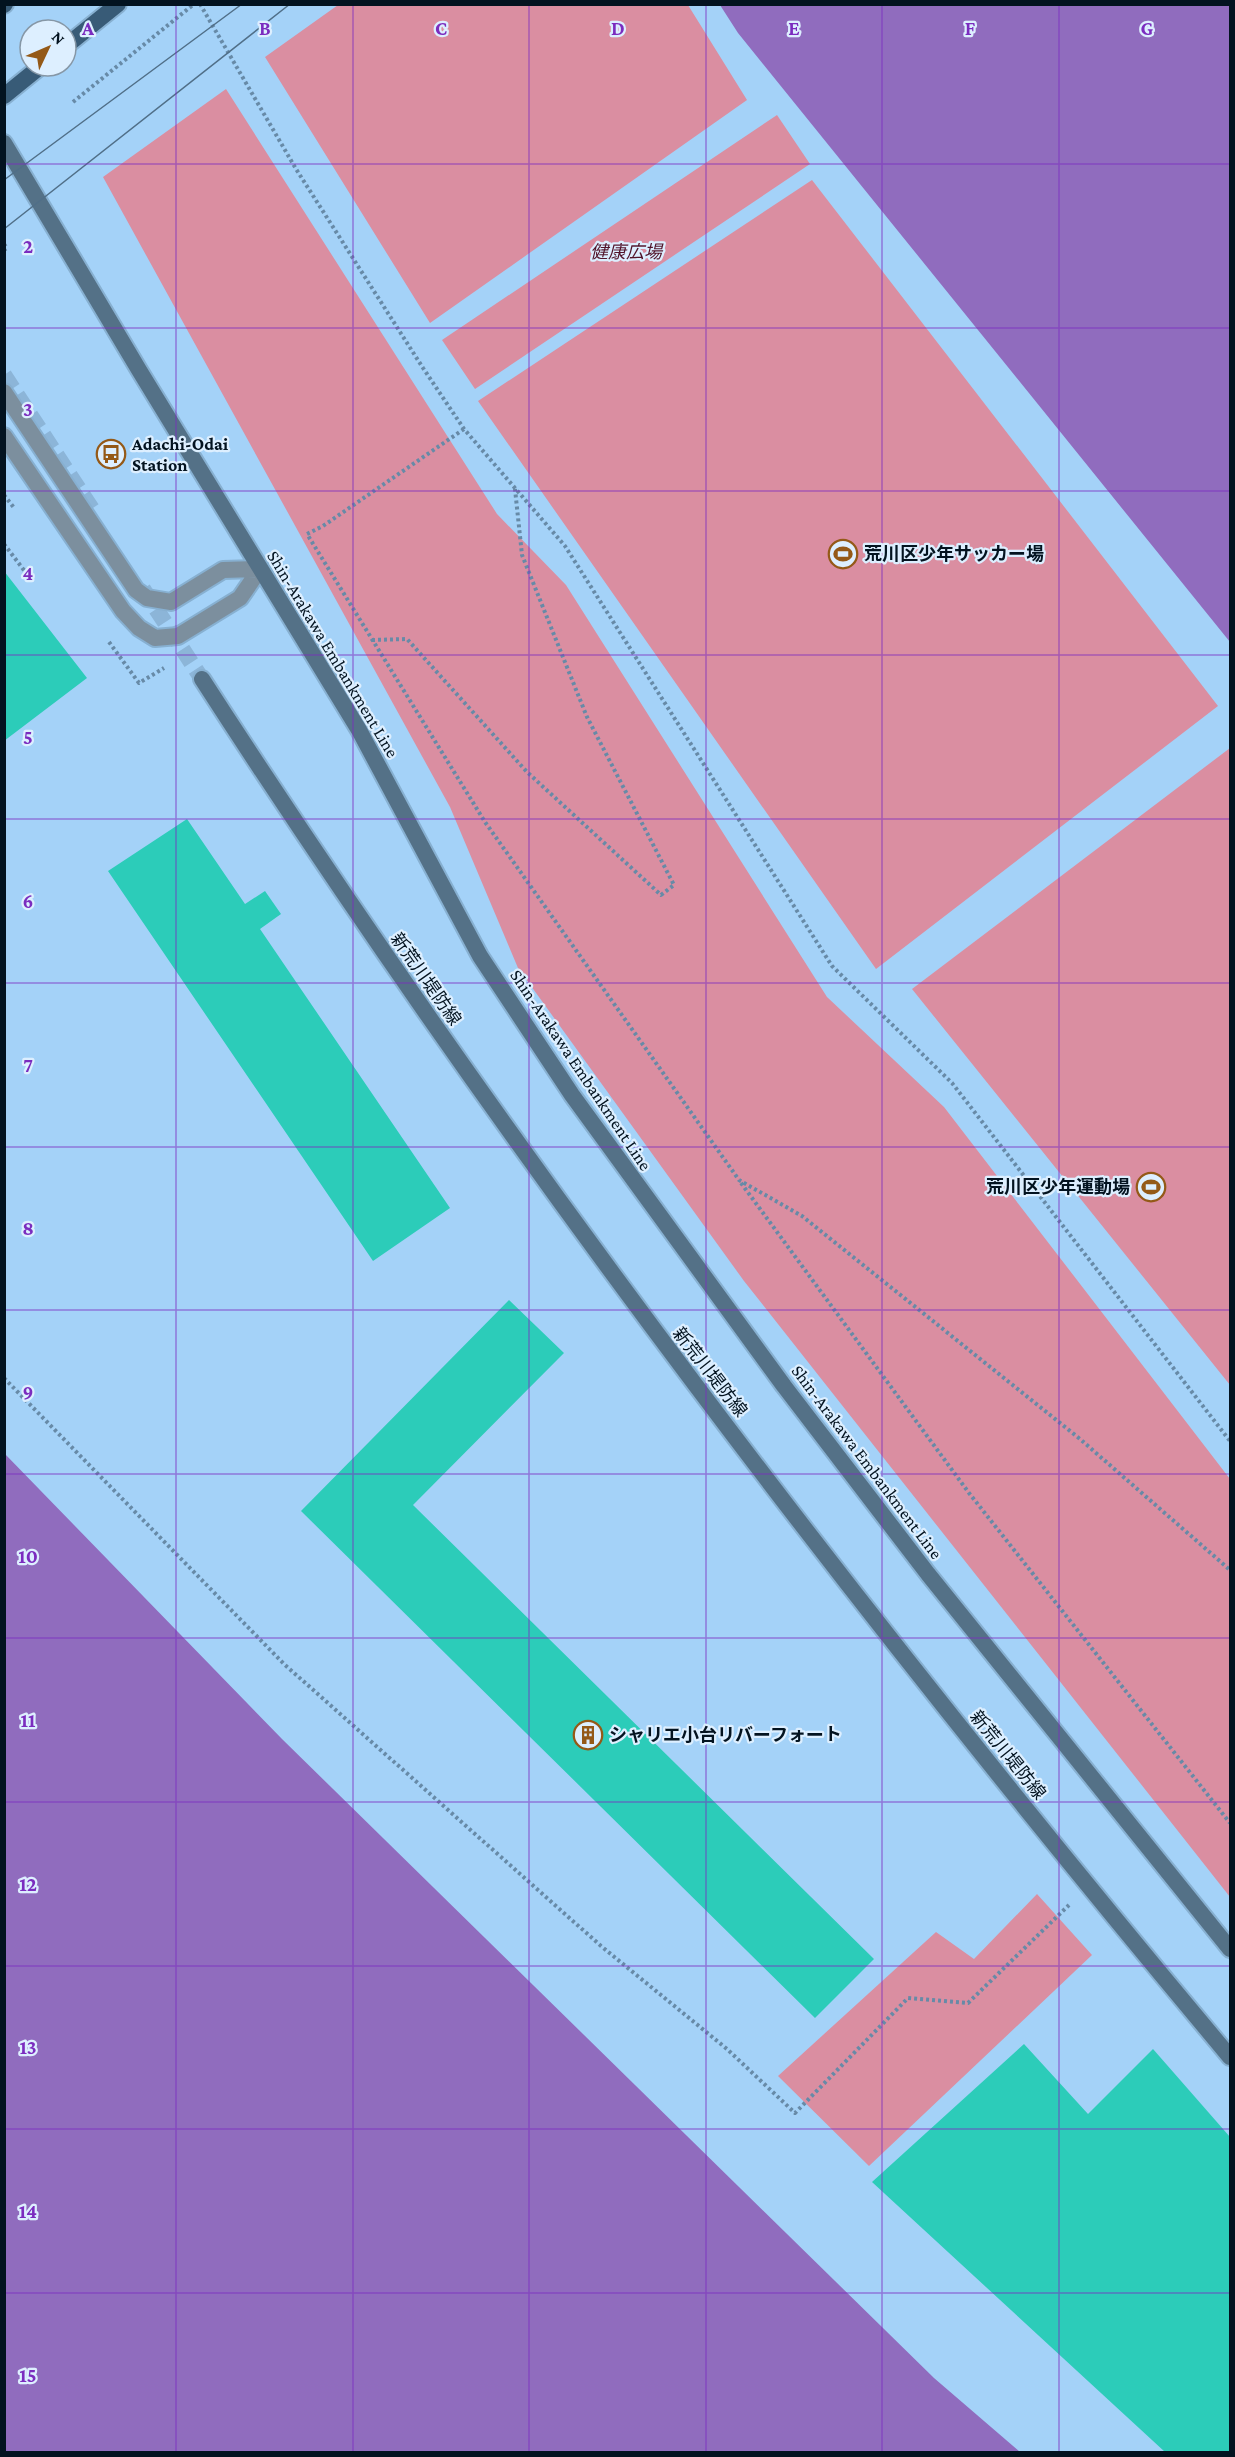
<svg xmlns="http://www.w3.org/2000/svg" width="1235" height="2457" font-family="'Crimson Pro','Noto Sans JP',serif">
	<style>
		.green { fill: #da8ea1 }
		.water { fill: #906cbe }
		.building { fill: #2cccb9 }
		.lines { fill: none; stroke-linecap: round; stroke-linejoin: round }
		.secondary-tunnel { stroke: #8cb5d8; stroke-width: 16; stroke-dasharray: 16 8; stroke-linecap: butt }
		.service-casing { stroke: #87b0d1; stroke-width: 20 }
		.secondary-casing { stroke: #87b0d1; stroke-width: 20 }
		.primary-casing { stroke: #87b0d1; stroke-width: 20 }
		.path { stroke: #678aa7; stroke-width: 4; stroke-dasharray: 3 3; stroke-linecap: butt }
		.service { stroke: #7c8f9e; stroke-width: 16 }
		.secondary { stroke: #547187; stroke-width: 16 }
		.primary { stroke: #385b77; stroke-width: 16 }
		.tram { stroke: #506f88; stroke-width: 1.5 }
		.grid { fill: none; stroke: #7b2cbf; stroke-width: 1.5; stroke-opacity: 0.55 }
		.labels { text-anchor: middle; stroke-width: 4.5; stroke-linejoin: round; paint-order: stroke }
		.park-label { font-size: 18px; font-style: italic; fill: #511329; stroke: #ddefff }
		.poi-label { font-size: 18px; font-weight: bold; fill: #031320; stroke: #ddefff; text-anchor: start }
		.street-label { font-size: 18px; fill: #031320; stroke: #ddefff }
		.grid-label { font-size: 20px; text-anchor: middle; font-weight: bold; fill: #7b2cbf; stroke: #ddefff; stroke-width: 4.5; stroke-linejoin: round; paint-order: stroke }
	</style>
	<rect width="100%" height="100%" fill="#a4d2f8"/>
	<!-- green -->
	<path class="green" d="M338 5H688L747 100 430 323 265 57Z
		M226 89 497 514 566 585 827 997 944 1107 1230 1479V1897L744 1281 518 968 450 807 103 177Z
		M777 115 810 164 475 389 442 340Z
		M812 180 1218 706 876 969 478 401Z
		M1230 748V1385L912 989Z
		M1037 1894 1092 1955 869 2166 778 2076 936 1932 974 1959Z"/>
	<!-- water -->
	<path class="water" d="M720 5H1230V642L738 33Z
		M5 1454 282 1739 934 2378 1020 2452H5Z"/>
	<!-- building -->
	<path class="building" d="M4 571 87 678 4 741Z
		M187 819 245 904 265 891 281 914 260 929 450 1208 373 1261 108 871Z
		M509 1300 564 1353 413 1505 874 1959 815 2018 301 1511Z
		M1024 2044 1088 2114 1153 2049 1230 2137V2452H1165L872 2182Z"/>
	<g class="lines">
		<!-- secondary-tunnel -->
		<path class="secondary-tunnel" d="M4 375 92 509
			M143 589 202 679"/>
		<!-- service casing -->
		<g class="service-casing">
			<path id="service" d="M4 392 136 590 147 598 171 602 223 570 260 569
				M4 436 123 611 139 628 155 638 178 636 240 598 260 569"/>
		</g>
		<!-- secondary casing -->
		<g class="secondary-casing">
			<path id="secondary" d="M4 143 139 370 359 730 480 956 572 1095 784 1386 928 1574 1230 1949
				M202 679C513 1161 862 1617 1230 2057"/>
		</g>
		<!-- primary casing -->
		<g class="primary-casing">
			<path id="primary" d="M4 5 5 4
				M66 46 118 4
				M4 96 41 66"/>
		</g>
		<!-- path -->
		<path class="path" d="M200 4 296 169 423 368 464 429 565 546 832 966 952 1083 1230 1441
			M73 102 194 4
			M4 244 7 248 4 250
			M464 429 323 526 307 534 485 822 739 1180 802 1216 1080 1439 1230 1570
			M4 495 15 509
			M4 544 33 582
			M372 640 407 639 527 772 661 895 674 885 587 717 522 555 515 489
			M109 642 139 683 164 668
			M741 1183 969 1493 1230 1823
			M4 1378 284 1664 601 1946 727 2049 795 2113 908 1998 968 2003 1069 1905"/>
		<!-- service -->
		<use href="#service" class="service"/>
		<!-- secondary -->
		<use href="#secondary" class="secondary"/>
		<!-- primary -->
		<use href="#primary" class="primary"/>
		<!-- tram -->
		<path class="tram" d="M4 180 242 4
			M4 229 290 4"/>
	</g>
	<!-- grid -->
	<path class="grid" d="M176 4V2452M353 4V2452M529 4V2452M706 4V2452M882 4V2452M1059 4V2452M4 164H1230M4 328H1230M4 491H1230M4 655H1230M4 819H1230M4 983H1230M4 1147H1230M4 1310H1230M4 1474H1230M4 1638H1230M4 1802H1230M4 1966H1230M4 2129H1230M4 2293H1230"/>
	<!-- icons -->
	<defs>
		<g id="bus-ring" transform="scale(1.5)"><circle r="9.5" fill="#ddefff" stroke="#945917" stroke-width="1.5"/><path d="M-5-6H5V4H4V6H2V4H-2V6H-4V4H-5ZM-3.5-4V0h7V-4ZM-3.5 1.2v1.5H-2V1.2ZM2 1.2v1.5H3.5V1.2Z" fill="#945917"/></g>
		<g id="stadium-ring" transform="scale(1.5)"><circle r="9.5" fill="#ddefff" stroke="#945917" stroke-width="1.5"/><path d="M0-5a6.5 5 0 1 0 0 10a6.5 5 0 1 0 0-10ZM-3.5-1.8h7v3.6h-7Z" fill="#945917"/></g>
		<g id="building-ring" transform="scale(1.5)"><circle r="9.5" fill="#ddefff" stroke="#945917" stroke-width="1.5"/><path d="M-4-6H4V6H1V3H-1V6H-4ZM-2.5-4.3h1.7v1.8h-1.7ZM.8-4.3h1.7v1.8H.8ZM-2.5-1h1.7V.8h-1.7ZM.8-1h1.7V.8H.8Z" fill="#945917"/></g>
	</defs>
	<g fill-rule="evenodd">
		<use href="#bus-ring" x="111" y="454"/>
		<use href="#stadium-ring" x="843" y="554"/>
		<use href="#stadium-ring" x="1151" y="1187"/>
		<use href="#building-ring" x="588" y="1735"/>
	</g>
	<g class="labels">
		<!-- park labels -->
		<g class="park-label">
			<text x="626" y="258">健康広場</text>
		</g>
		<!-- poi labels -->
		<g class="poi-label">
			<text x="132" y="450">Adachi-Odai<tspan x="132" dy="21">Station</tspan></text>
			<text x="864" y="560">荒川区少年サッカー場</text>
			<text x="1130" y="1193" text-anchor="end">荒川区少年運動場</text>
			<text x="609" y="1741">シャリエ小台リバーフォート</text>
		</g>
		<!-- street labels -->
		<g class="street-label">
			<text transform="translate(333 654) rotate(59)" y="6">Shin-Arakawa Embankment Line</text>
			<text transform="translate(426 979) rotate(55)" y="6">新荒川堤防線</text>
			<text transform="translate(581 1070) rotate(56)" y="6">Shin-Arakawa Embankment Line</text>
			<text transform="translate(710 1372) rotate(52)" y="6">新荒川堤防線</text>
			<text transform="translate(867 1462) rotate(53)" y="6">Shin-Arakawa Embankment Line</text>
			<text transform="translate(1008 1755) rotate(51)" y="6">新荒川堤防線</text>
		</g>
	</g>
	<g class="grid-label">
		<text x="88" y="35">A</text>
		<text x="265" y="35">B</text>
		<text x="441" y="35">C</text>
		<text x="618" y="35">D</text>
		<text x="794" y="35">E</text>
		<text x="970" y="35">F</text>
		<text x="1147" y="35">G</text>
		<text x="28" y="253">2</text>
		<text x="28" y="416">3</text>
		<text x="28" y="580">4</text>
		<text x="28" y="744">5</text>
		<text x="28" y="908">6</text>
		<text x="28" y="1072">7</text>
		<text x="28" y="1235">8</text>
		<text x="28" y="1399">9</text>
		<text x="28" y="1563">10</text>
		<text x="28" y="1727">11</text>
		<text x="28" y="1891">12</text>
		<text x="28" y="2054">13</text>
		<text x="28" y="2218">14</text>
		<text x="28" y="2382">15</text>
	</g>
	<!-- border -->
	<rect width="1235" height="2457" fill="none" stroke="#031320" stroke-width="12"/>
	<!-- north arrow -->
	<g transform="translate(48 48) rotate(46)"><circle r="28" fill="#ddefff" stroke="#8697a6" stroke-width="1.5"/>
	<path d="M0-4.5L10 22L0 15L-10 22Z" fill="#945917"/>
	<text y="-9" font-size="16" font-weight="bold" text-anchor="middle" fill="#031320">N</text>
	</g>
</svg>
